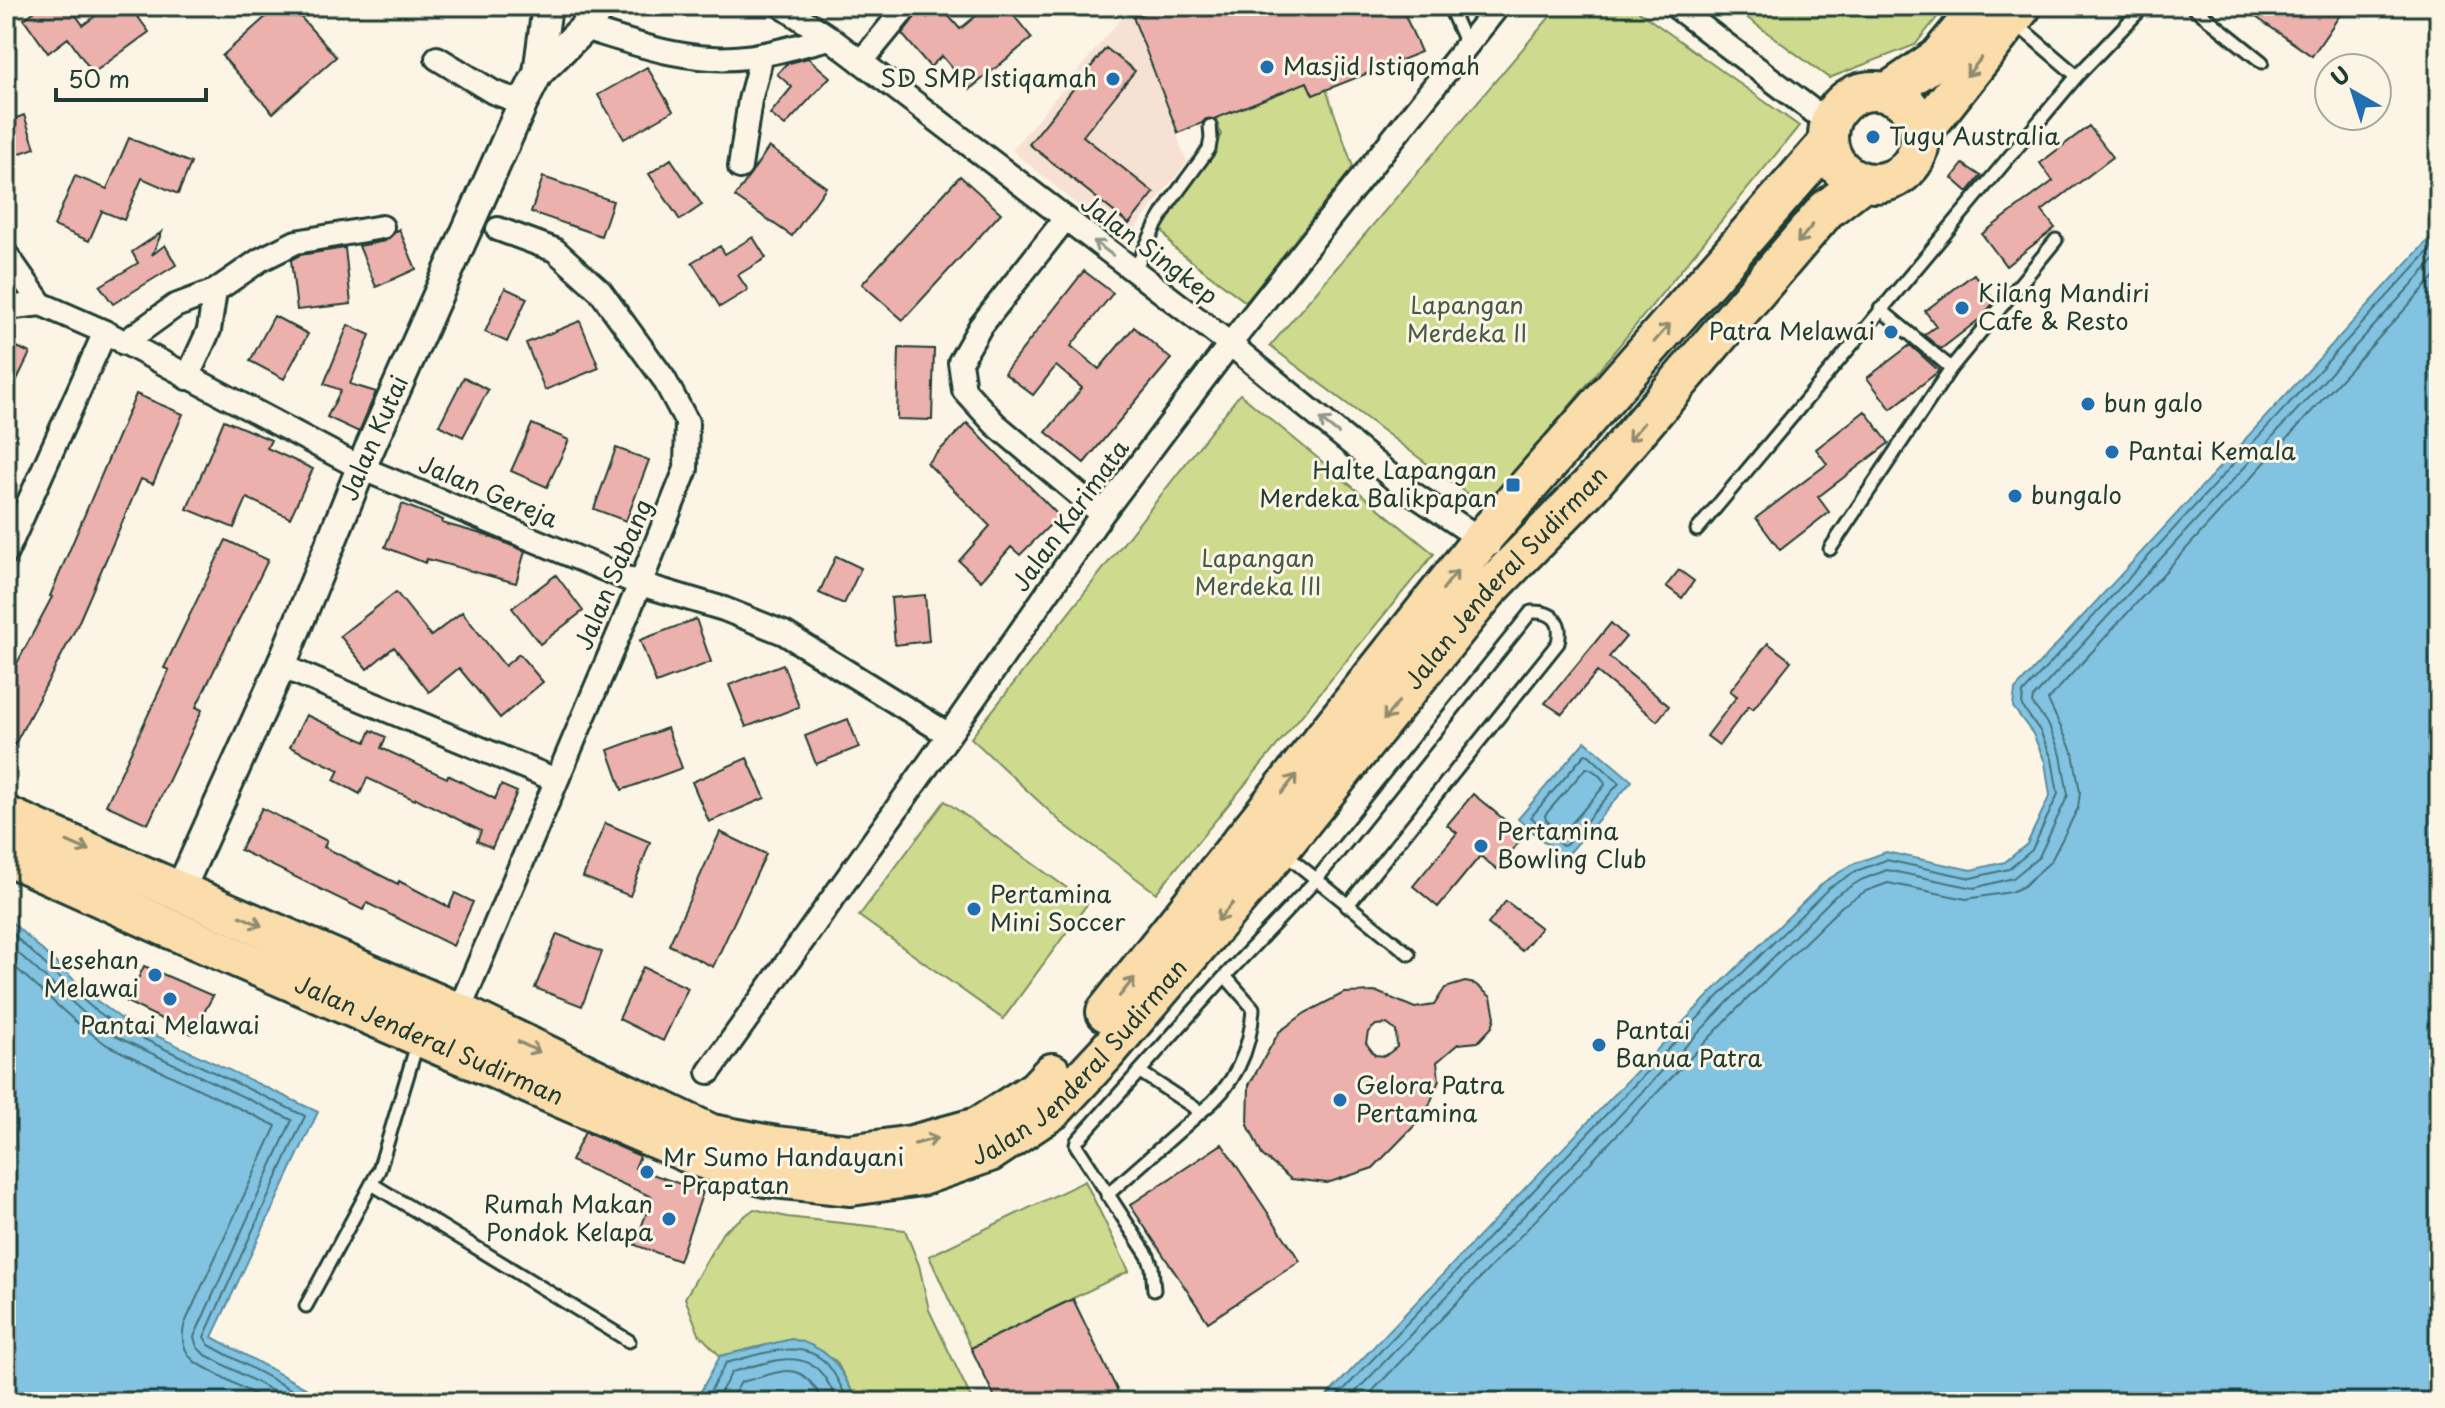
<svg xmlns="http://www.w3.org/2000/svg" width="2445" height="1408" font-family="'Playpen Sans',sans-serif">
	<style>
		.built { fill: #f7e1d4 }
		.green { fill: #ceda8d; stroke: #768c60; stroke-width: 2 }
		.water { fill: #82c3e2; stroke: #5a8d9c; stroke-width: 2 }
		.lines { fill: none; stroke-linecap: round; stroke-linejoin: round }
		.shore { stroke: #47737a; stroke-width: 2 }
		.building { fill: #ecb1ac; stroke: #1f3d34; stroke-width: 2; fill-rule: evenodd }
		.service-casing { stroke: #1f3d34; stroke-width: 17 }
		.minor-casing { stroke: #1f3d34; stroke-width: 28 }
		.tertiary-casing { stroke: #1f3d34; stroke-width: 34 }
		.trunk-casing { stroke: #1f3d34; stroke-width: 44 }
		.service { stroke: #fcf5e5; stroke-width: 11 }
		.minor { stroke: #fcf5e5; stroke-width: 22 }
		.tertiary { stroke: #fcf5e5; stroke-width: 28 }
		.trunk { stroke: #fbdcab; stroke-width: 38 }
		.oneway { stroke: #8d8c70 }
		.oneway2 { stroke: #8e998c }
		.poi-dot { fill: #1f6fb2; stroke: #fcf5e5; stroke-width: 3 }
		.labels { text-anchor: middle; stroke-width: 6; stroke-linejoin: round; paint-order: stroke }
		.poi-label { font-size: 24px; fill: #1f3d34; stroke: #fcf5e5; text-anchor: start }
		.street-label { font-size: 24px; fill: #1f3d34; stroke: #fcf5e5 }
		.park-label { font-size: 24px; fill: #425c46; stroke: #fcf5e5 }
	</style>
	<rect width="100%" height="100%" fill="#fcf5e5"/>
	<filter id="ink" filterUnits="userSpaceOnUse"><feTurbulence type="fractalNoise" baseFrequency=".0125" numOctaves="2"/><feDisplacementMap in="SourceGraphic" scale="16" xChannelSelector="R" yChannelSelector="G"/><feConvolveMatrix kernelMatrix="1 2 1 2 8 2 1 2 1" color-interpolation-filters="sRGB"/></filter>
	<g filter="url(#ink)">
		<!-- built -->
		<path class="built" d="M1129 9 1187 162 1123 244 1012 150Z"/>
		<!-- green -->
		<path class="green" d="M1559 6H1631L1799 126 1486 508 1270 346Z
			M1731 6H1946L1915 45 1829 78Z
			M1307 82 1313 95 1326 89 1353 167 1246 302 1174 248 1157 222 1221 135 1216 118Z
			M1240 394 1434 554 1156 893 1062 823 971 738Z
			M945 801 1088 903 1003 1019 859 916Z
			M1085 1181 1129 1271 971 1348 929 1256Z
			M754 1209 787 1217 905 1230 919 1265 929 1310 973 1402H858L836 1361 792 1339 720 1356 699 1334 685 1298 723 1232Z"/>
		<!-- water -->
		<path class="water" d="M2439 228V1402H1321L1713 991 1824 882 1853 864 1886 852 1971 870 2005 862 2027 844 2050 795 2045 762 2033 734 2013 707 2015 690Z
			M1585 741 1632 781 1564 859 1518 819Z
			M6 917 96 1000 123 1020 318 1112 212 1337 331 1402H6Z
			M792 1339C833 1348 839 1368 858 1402H695L720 1356Z"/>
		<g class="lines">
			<!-- shore -->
			<path class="shore" d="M1585 754 1589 755 1619 783 1566 845 1562 846 1531 817Z
				M1586 768C1592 768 1604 778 1605 785L1565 831 1560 832 1546 820 1545 815Z
				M6 928 90 1006 119 1027 305 1116 204 1337 209 1345 314 1402
				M6 942 84 1013 113 1035 292 1120 194 1337 197 1347 204 1354 293 1402
				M6 959 76 1022 107 1045 276 1126 185 1323C180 1338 183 1351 195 1362L268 1402
				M704 1402 726 1363C759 1355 807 1334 831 1369 838 1379 843 1391 849 1402
				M715 1402 732 1372C760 1365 801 1346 822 1374 829 1382 833 1393 838 1402
				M729 1402 741 1382C784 1372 799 1356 824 1402
				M1332 1402 1718 997 1829 888 1856 871 1886 860 1971 878 2009 869 2032 850 2058 794 2052 759 2040 731 2022 706 2023 693 2439 240
				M1346 1402 1726 1004 1835 896 1861 880 1887 870 1974 888 2013 878 2039 857 2068 795 2061 755 2049 726 2032 703 2033 698 2439 255
				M1362 1402 1734 1012 1842 906 1866 891 1888 883 1966 899 2011 892 2024 886 2051 861 2078 808 2080 792 2073 753 2048 700 2439 272"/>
		</g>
		<!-- building -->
		<path class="building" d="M42 6H69L83 25 109 6H130L149 32 93 73 68 38 48 53 24 19Z
			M278 6H291L336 57 273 113 222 56Z
			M940 6 960 29 988 6H1006L1032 38 970 89 942 56 930 67 902 34 921 9 927 17Z
			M1162 6H1401L1421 52 1313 95 1307 82 1214 119H1206L1202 123 1178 133 1133 17Z
			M2240 6H2346L2312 56Z
			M1106 48 1135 71 1083 136 1154 193 1129 224 1029 144Z
			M808 58 830 77 785 126 770 114 792 87 777 74 786 64Z
			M647 67 673 111 624 139 598 95Z
			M24 115 35 148 6 158V122Z
			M2089 126 2113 157 2042 211 2055 228 2006 266 1982 234 2053 181 2040 163Z
			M129 138 191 163 178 194 142 178 124 220 102 211 89 241 54 226 75 176 107 189Z
			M769 147 826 187 792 236 735 197Z
			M671 159 702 205 680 220 649 174Z
			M1963 164 1981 176 1968 192 1952 178Z
			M960 176 1001 213 903 320 862 284Z
			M543 177 613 201 601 236 531 212Z
			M399 229 416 269 376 287 359 246 385 241Z
			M162 232 152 255 165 245 176 265 113 304 100 286 138 263 132 252Z
			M753 237 766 258 738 275 748 290 720 307 692 262 720 246 725 254Z
			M345 248 351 304 297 310 291 260 300 255Z
			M1084 271 1113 293 1071 346 1099 369 1134 327 1171 359 1084 463 1046 432 1082 388 1056 366 1033 395 1004 373Z
			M1974 274 1995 301 1981 318 1941 349 1924 335 1936 326 1925 311Z
			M505 288 527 298 507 342 485 332Z
			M274 316 308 334 284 379 250 361Z
			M580 321 599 368 545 390 526 343Z
			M348 325 370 335 350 384 376 392 359 432 327 417 341 390 324 384Z
			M6 342 30 353 6 402Z
			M1910 345 1939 371 1891 409 1867 378Z
			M899 348 934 349 932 420 897 419Z
			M464 377 488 390 463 437 439 425Z
			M136 394 183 414 153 484 141 479 77 626 6 761V684L52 597 50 596Z
			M1865 411 1889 443 1818 497 1829 512 1780 550 1756 518 1827 464 1816 449Z
			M224 420 271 440 267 448 313 469 290 518 247 498 234 528 187 509Z
			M967 423 1059 516 1020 555 1011 547 981 581 959 561 990 526 927 463Z
			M532 424 569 440 547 487 511 471Z
			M616 448 649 460 626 521 594 509Z
			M402 504 443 520 442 523 485 535 525 551 516 583 427 559 425 563 385 547Z
			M226 540 268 560 196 707 202 710 148 824 106 805 169 670 164 668Z
			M836 556 861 568 844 604 819 593Z
			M1679 570 1694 581 1682 598 1666 586Z
			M556 575 583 611 540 644 512 608Z
			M396 592 431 636 462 612 505 666 519 654 543 682 500 718 459 668 429 692 394 647 367 669 340 636Z
			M925 595 929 641 895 645 891 598Z
			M696 619 711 662 656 683 640 640Z
			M1611 623 1626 637 1609 657 1669 706 1657 721 1597 672 1562 714 1545 703Z
			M1768 643 1791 661 1753 709 1749 706 1719 745 1707 736 1737 696 1730 691Z
			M783 664 799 707 746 727 729 685Z
			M306 715 366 742 371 730 386 737 381 748 447 778 448 775 495 799 501 785 517 792 492 848 477 841 481 831 416 798 415 800 367 778 360 794 334 780 339 770 290 747Z
			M848 719 859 747 816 764 805 736Z
			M667 728 682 768 622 790 608 750Z
			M747 758 765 798 709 822 692 782Z
			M1473 794 1524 836 1497 869 1480 856 1438 907 1413 886 1457 833 1447 825Z
			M262 808 327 841 324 847 398 884 399 881 449 907 455 893 473 902 453 946 367 903 363 910 240 850Z
			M605 823 650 842 630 896 583 877Z
			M720 832 766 854 713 967 669 945Z
			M1506 901 1541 928 1522 951 1488 924Z
			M557 934 602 952 582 1006 535 988Z
			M144 966 213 996 192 1034 127 1002Z
			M643 967 688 988 663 1041 619 1019Z
			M1465 982 1475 984 1491 997 1495 1017 1492 1027 1478 1042 1458 1044 1437 1062 1439 1080 1426 1114 1373 1168 1327 1183 1291 1179 1262 1155 1248 1125 1249 1085 1279 1032 1305 1013 1344 993 1377 992 1415 1008 1434 1005 1445 988ZM1387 1024 1396 1031 1397 1047 1385 1056 1375 1055 1366 1043 1368 1032 1376 1025Z
			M585 1132 640 1156 635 1168 703 1192 679 1261 635 1245 652 1197 571 1161Z
			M1222 1144 1300 1261 1208 1322 1130 1205Z
			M1073 1299 1120 1396 1107 1402H997L971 1348Z"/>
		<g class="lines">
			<!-- service casing -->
			<g class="service-casing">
				<path id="service" d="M1449 6 1466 44
					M2192 6 2262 62
					M2077 76 2144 6
					M1134 272 1155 227 1170 202 1209 149 1211 138 1210 126
					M1880 309 1951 368 2056 240
					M1697 530 2077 76 2014 22
					M1830 549 1951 368
					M1285 854 1409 954
					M1140 1072 1201 1112C1234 1086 1251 1050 1253 1008L1225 976
					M372 1184 629 1341
					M1107 1195 1201 1112
					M1154 1290 1152 1267 1148 1256 1076 1145 1077 1141 1225 976 1316 880 1531 612C1553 611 1563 621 1558 643L1347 906
					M306 1306 379 1170 418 1041"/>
			</g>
			<!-- minor casing -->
			<g class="minor-casing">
				<path id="minor" d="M782 6 830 38 1230 344 1409 491 1489 545
					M1675 6 1830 124
					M584 28C637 44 690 64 746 57 774 54 803 44 830 38
					M437 58 493 92 523 103
					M861 62 907 6
					M740 167 750 100 762 55
					M1065 219 980 327 960 362 964 390 995 424 1102 514
					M6 254 41 304
					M6 308 41 304 105 332 361 468 640 584 724 609 784 633 949 735
					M124 343 175 306 215 291 260 260 296 242 382 227
					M187 378 209 330 215 291
					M6 553 105 332
					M281 666 556 780
					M463 1001 640 584 686 469 687 422 664 379 600 291 555 250 498 229
					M709 1072 930 762 1102 514 1230 344 1498 6"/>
			</g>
			<!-- tertiary casing -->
			<g class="tertiary-casing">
				<g id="tertiary">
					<path d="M538 73 547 6"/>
					<path id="s1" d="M180 890 281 666 361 468 523 103 538 73 584 28 601 6"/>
				</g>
			</g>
			<!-- trunk casing -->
			<g class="trunk-casing">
				<g id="trunk">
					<circle cx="1874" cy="137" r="46"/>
					<path d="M1887 93 1938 58 1981 6"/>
					<path d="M1921 134 2022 6"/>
					<path d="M6 816 459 1013 711 1134 776 1146 849 1154 912 1145 978 1127 1036 1090 1052 1073"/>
					<path id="s2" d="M6 855 164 926 700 1158 765 1177 851 1186 921 1176 990 1152 1053 1110 1106 1053 1279 850 1487 591 1590 486 1826 210 1862 182"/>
					<path d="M1106 1012 1482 539 1828 143"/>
				</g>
			</g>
			<!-- service -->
			<use href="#service" class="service"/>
			<!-- minor -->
			<use href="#minor" class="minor"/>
			<!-- tertiary -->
			<use href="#tertiary" class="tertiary"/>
			<!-- trunk -->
			<use href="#trunk" class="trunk"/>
		</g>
		<!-- one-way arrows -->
		<defs><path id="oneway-shaft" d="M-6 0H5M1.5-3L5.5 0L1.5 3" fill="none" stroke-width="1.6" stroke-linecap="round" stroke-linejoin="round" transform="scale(2)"/></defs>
		<g class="oneway">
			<use href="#oneway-shaft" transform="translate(1974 67) rotate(129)"/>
			<use href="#oneway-shaft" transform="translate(1805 234) rotate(130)"/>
			<use href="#oneway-shaft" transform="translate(1662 333) rotate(-49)"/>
			<use href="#oneway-shaft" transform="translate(1636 432) rotate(130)"/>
			<use href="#oneway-shaft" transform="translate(1450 580) rotate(-52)"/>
			<use href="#oneway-shaft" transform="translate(1391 711) rotate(129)"/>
			<use href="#oneway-shaft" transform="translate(1289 784) rotate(-52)"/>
			<use href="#oneway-shaft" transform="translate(78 846) rotate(23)"/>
			<use href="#oneway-shaft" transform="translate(1225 912) rotate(131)"/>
			<use href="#oneway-shaft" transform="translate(251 921) rotate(24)"/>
			<use href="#oneway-shaft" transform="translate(1127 987) rotate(-51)"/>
			<use href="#oneway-shaft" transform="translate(529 1047) rotate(26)"/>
			<use href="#oneway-shaft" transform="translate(926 1141) rotate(-15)"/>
		</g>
		<g class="oneway2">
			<use href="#oneway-shaft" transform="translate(1103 248) rotate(-143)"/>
			<use href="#oneway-shaft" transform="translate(1329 426) rotate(-141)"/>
		</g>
	</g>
	<!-- markers -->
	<g class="poi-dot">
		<circle cx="1267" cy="67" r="8"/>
		<circle cx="1113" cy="79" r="8"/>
		<circle cx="1873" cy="137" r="8"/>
		<circle cx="1962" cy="308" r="8"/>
		<circle cx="1891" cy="332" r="8"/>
		<circle cx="2088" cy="404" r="8"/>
		<circle cx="2112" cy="452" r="8"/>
		<rect x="1505" y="477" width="16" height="16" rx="4"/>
		<circle cx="2015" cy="496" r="8"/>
		<circle cx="1481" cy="846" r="8"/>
		<circle cx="974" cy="909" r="8"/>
		<circle cx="155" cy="975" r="8"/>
		<circle cx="170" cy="999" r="8"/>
		<circle cx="1599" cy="1045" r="8"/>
		<circle cx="1340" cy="1100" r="8"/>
		<circle cx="647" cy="1172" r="8"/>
		<circle cx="669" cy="1219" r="8"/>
	</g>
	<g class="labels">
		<!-- poi labels -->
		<g class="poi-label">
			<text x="1283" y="75">Masjid Istiqomah</text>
			<text x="1097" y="87" text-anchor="end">SD SMP Istiqamah</text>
			<text x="1889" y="145">Tugu Australia</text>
			<text x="1978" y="302">Kilang Mandiri<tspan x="1978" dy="28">Cafe &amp; Resto</tspan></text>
			<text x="1875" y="340" text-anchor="end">Patra Melawai</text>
			<text x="2104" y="412">bun galo</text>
			<text x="2128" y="460">Pantai Kemala</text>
			<text x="1497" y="479" text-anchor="end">Halte Lapangan<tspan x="1497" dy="28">Merdeka Balikpapan</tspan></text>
			<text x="2031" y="504">bungalo</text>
			<text x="1497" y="840">Pertamina<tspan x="1497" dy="28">Bowling Club</tspan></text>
			<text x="990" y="903">Pertamina<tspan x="990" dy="28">Mini Soccer</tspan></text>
			<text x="139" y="969" text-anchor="end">Lesehan<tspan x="139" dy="28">Melawai</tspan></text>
			<text x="170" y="1034" text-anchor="middle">Pantai Melawai</text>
			<text x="1615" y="1039">Pantai<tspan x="1615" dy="28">Banua Patra</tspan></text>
			<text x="1356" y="1094">Gelora Patra<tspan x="1356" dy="28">Pertamina</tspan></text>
			<text x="663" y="1166">Mr Sumo Handayani<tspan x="663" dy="28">- Prapatan</tspan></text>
			<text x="653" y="1213" text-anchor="end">Rumah Makan<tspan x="653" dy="28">Pondok Kelapa</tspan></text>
		</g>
		<!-- street labels -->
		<g class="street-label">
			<text transform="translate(1149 250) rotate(37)" y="8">Jalan Singkep</text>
			<text dy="8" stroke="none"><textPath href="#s1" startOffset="492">Jalan Kutai</textPath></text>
			<text transform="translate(488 492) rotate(23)" y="8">Jalan Gereja</text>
			<text transform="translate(1071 516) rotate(-54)" y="8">Jalan Karimata</text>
			<text transform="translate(614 575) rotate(-67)" y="8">Jalan Sabang</text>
			<text dy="8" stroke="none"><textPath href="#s2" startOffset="1830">Jalan Jenderal Sudirman</textPath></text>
			<text dy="8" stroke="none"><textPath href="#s2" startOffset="462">Jalan Jenderal Sudirman</textPath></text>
			<text dy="8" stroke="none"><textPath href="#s2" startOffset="1182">Jalan Jenderal Sudirman</textPath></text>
		</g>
		<!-- park labels -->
		<g class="park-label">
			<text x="1467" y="314">Lapangan<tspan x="1467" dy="28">Merdeka II</tspan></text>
			<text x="1258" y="567">Lapangan<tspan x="1258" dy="28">Merdeka III</tspan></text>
		</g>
	</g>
	<!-- margin -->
	<rect width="2445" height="1408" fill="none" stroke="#fcf5e5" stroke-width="32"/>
	<rect x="16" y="16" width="2413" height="1376" fill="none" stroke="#1f3d34" stroke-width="3" filter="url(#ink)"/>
	<!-- north arrow -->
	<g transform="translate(2353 92) rotate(321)"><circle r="38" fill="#fcf5e5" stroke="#a4ab9e" stroke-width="2"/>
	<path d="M0-6L14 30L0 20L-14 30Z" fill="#1f6fb2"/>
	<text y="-12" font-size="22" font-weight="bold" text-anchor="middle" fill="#1f3d34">U</text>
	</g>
	<!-- scale -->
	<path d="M56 88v12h150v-12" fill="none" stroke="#1f3d34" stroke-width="4"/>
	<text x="68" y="88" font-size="24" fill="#1f3d34" stroke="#fcf5e5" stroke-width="6" paint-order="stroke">50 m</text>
</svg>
